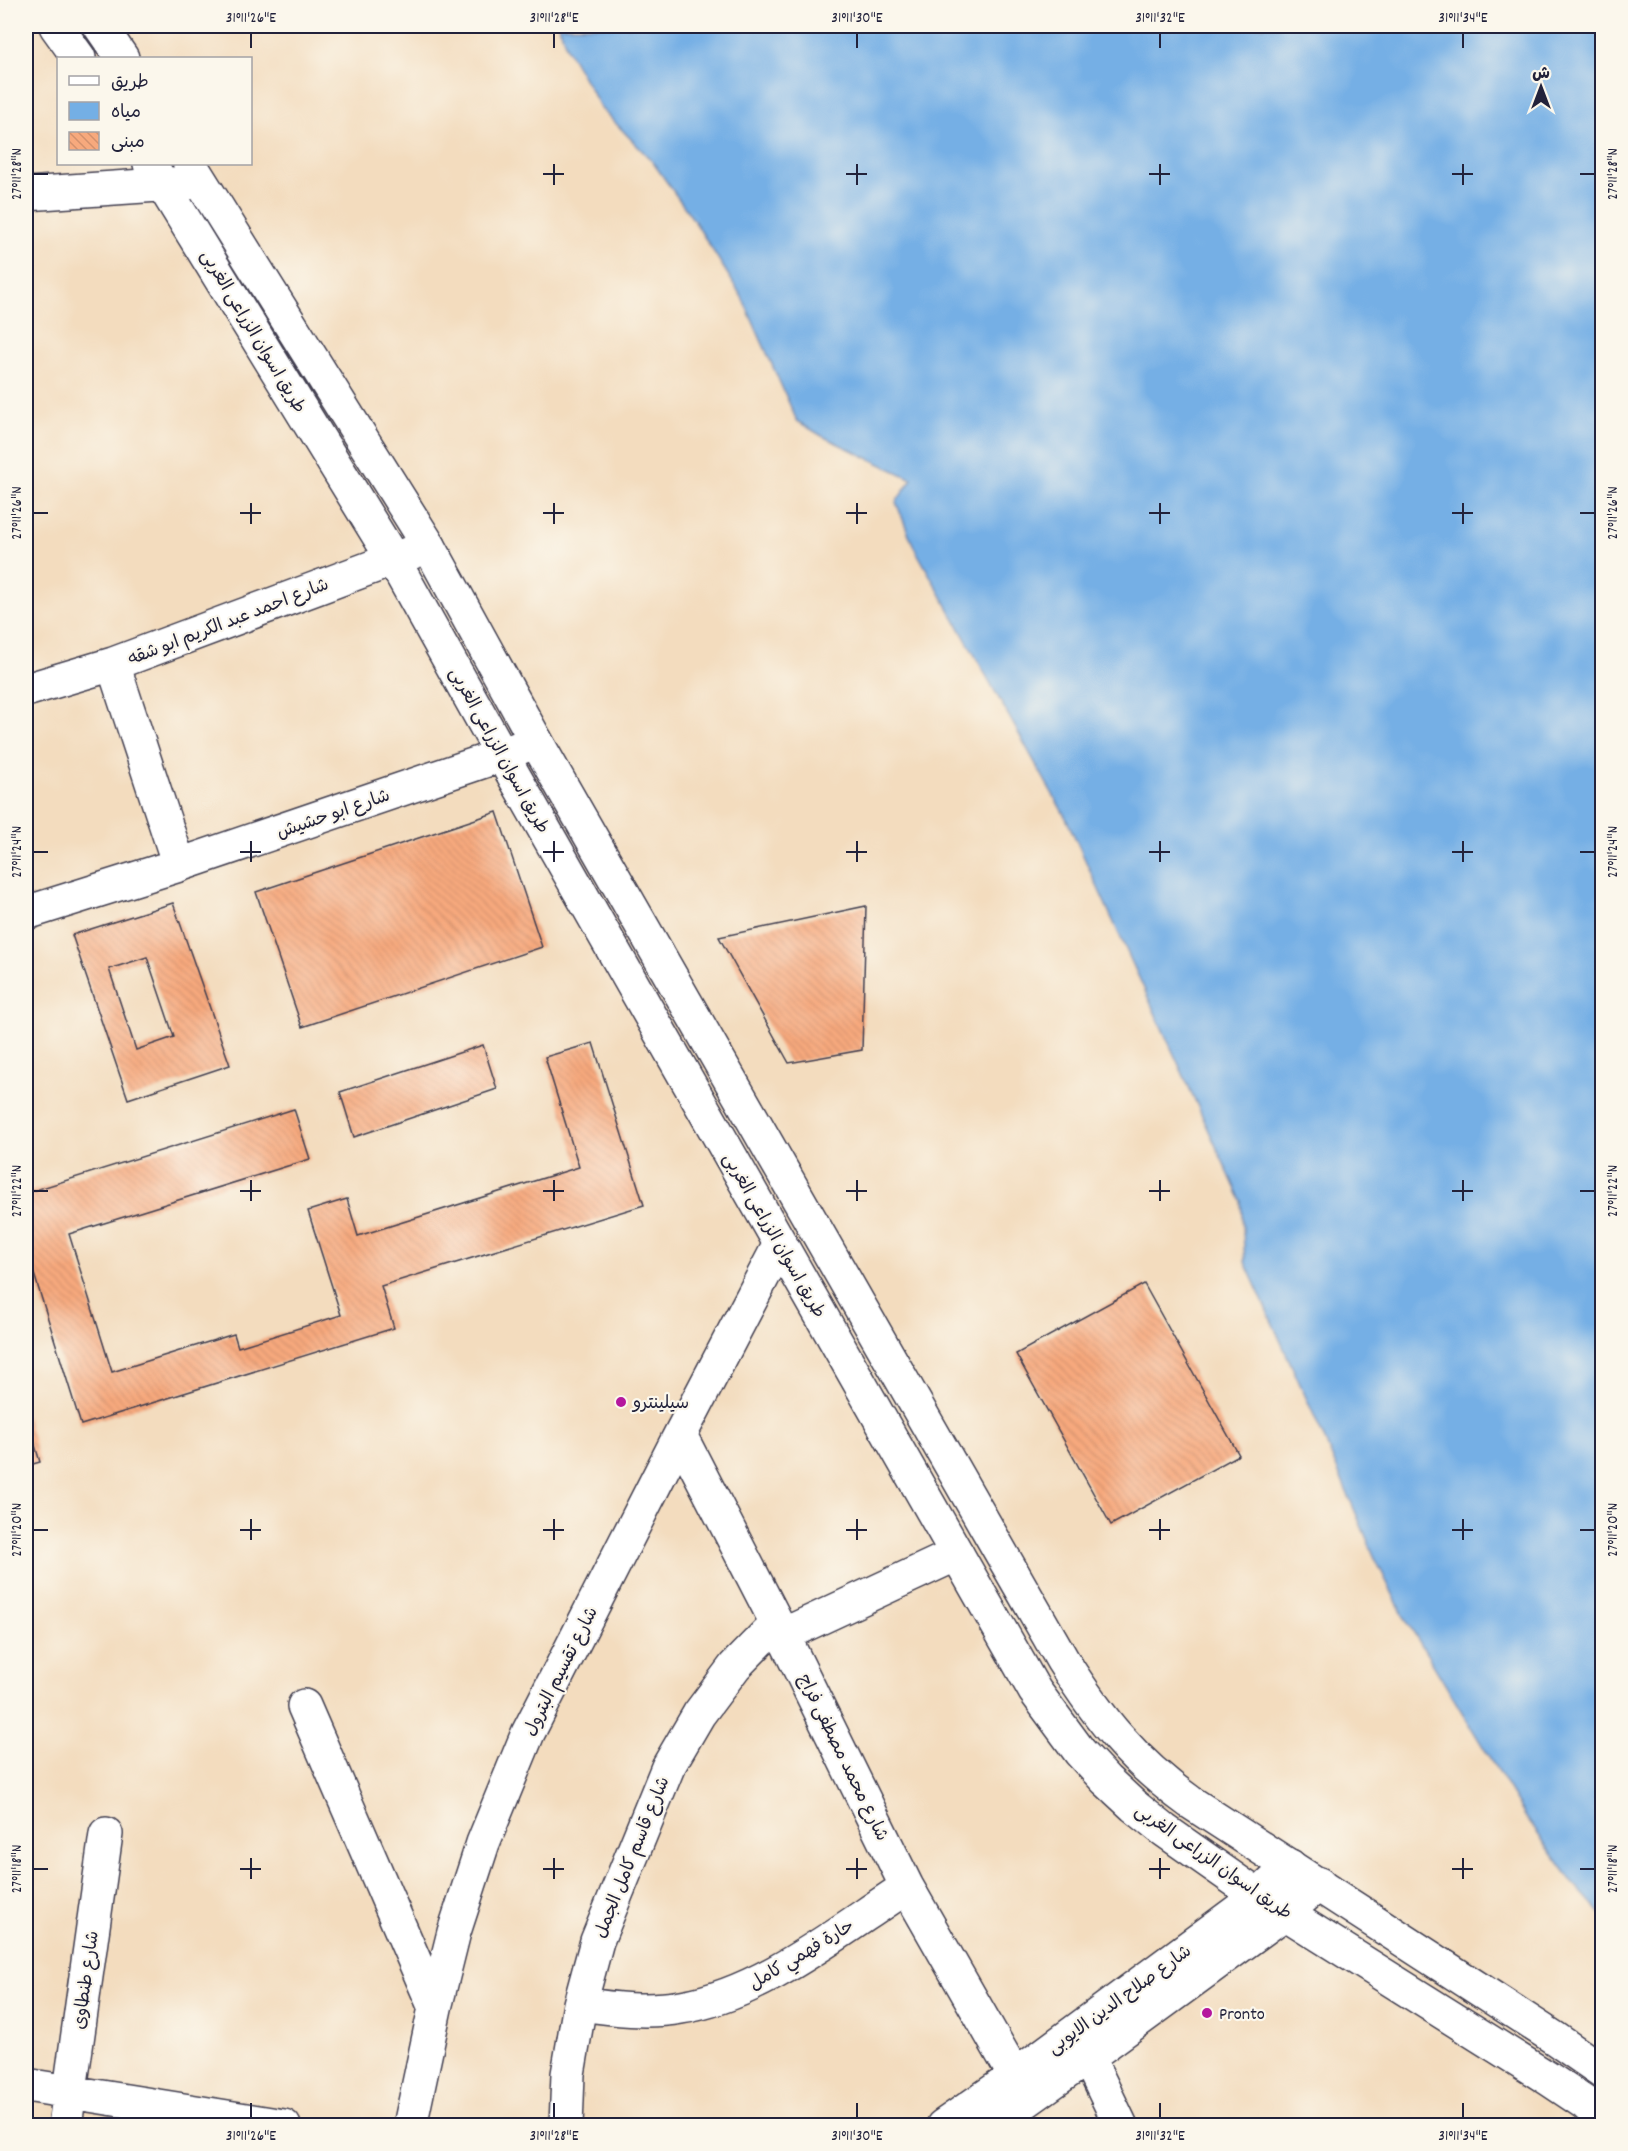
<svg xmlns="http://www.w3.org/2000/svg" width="1628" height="2151" font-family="Dekko,'Playpen Sans Arabic',sans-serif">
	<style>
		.water { fill: #74afe5; stroke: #4b6890; stroke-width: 1.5 }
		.building { fill: url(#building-back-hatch); fill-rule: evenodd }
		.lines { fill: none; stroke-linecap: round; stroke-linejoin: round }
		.minor-casing { stroke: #413e4f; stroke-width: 36 }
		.major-casing { stroke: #413e4f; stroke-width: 36 }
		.minor { stroke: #fff; stroke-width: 33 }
		.major { stroke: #fff; stroke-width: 33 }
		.ticks { fill: none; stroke: #22223b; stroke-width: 2 }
		.poi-dot { fill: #b5179e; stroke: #fbf7ec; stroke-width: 2 }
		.labels { text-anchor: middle; stroke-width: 4.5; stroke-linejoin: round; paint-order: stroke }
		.street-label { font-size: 18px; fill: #22223b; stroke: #fbf7ec }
		.poi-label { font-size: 18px; fill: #22223b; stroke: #fbf7ec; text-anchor: start }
		.neatline { fill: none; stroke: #22223b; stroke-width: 2 }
		.ticks-label { font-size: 15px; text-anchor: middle; fill: #22223b }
	</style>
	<defs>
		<pattern id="building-back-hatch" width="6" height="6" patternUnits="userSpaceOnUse" patternTransform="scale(1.5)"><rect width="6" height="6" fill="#f7a97d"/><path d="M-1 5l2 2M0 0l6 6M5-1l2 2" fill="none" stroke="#d3916d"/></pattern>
	</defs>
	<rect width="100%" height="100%" fill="#fbf7ec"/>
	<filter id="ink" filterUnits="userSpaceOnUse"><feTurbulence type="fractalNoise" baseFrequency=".0167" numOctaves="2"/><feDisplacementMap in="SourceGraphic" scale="12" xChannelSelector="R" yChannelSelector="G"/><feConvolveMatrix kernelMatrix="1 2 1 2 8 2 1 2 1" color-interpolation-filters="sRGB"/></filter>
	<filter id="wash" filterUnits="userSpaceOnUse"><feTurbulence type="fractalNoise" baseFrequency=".008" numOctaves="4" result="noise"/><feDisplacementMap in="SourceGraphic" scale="24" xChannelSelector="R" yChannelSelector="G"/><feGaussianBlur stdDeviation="1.35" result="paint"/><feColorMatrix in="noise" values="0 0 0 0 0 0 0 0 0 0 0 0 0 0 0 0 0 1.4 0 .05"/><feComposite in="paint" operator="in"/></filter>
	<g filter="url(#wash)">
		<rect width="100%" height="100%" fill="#f3dcbe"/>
		<!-- water -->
		<path class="water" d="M559 26H1602V1915L1574 1884 1525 1816 1403 1615 1375 1558 1317 1422 1245 1262 1241 1201 1066 818 914 547 896 502 912 479 822 436 797 421 742 297 695 222 652 161 601 108 567 49Z"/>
		<g id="blocks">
			<!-- building -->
			<path class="building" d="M497 812 542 947 302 1027 256 892Z
				M173 903 230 1065 128 1099 72 935ZM147 957 174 1037 136 1050 109 969Z
				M866 906 862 1050 789 1063 719 937Z
				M593 1043 644 1205 381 1286 394 1328 81 1425 26 1248V1193L294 1109 310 1159 69 1234 112 1372 234 1334 238 1347 341 1315 308 1211 347 1199 358 1236 579 1167 545 1057Z
				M483 1045 497 1089 354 1137 340 1092Z
				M1144 1284 1239 1455 1111 1525 1016 1354Z
				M26 1415 40 1462 26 1466Z"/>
		</g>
	</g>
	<g filter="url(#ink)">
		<use href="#blocks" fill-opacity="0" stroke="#413e4f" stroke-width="1.5"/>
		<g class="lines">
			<!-- minor casing -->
			<g class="minor-casing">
				<path id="minor" d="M26 194 188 183
					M113 664 179 865
					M26 690 113 664 429 546
					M26 913 179 865 502 755 536 741
					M680 1435 783 1635 907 1887 1015 2076
					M783 1635 957 1554
					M304 1706 435 2008
					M580 2004C614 2009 647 2013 681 2007 761 1995 840 1930 907 1887
					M1088 2057 1121 2126
					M26 2085 284 2126
					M65 2126 106 1834
					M410 2126 435 2008 454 1932 483 1843 528 1733 680 1435 780 1244
					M566 2126 568 2074 580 2004 597 1941 668 1767 699 1714 735 1666 777 1623
					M943 2126 1015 2076 1258 1896 1290 1866
					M991 2126 1088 2057 1285 1913 1319 1884"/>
			</g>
			<!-- major casing -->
			<g class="major-casing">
				<path id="major" d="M56 26 79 58
					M100 26 122 58
					M150 164 393 559 502 755 1035 1691 1080 1752 1106 1780 1134 1806 1164 1830 1258 1896 1549 2079 1585 2103 1602 2119
					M190 164 429 546 536 741 1063 1661C1100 1720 1133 1761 1190 1802L1553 2037 1602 2071"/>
			</g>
			<!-- minor -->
			<use href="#minor" class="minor"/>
			<!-- major -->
			<use href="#major" class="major"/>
		</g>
	</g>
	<!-- ticks -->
	<path class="ticks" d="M251 33V48M554 33V48M857 33V48M1160 33V48M1463 33V48M554 164V185M857 164V185M1160 164V185M1463 164V185M33 174H48M543 174H564M846 174H867M1149 174H1170M1452 174H1473M1580 174H1595M251 503V524M554 503V524M857 503V524M1160 503V524M1463 503V524M33 513H48M240 513H261M543 513H564M846 513H867M1149 513H1170M1452 513H1473M1580 513H1595M251 841V862M554 841V862M857 841V862M1160 841V862M1463 841V862M33 852H48M240 852H261M543 852H564M846 852H867M1149 852H1170M1452 852H1473M1580 852H1595M251 1180V1201M554 1180V1201M857 1180V1201M1160 1180V1201M1463 1180V1201M33 1191H48M240 1191H261M543 1191H564M846 1191H867M1149 1191H1170M1452 1191H1473M1580 1191H1595M251 1519V1540M554 1519V1540M857 1519V1540M1160 1519V1540M1463 1519V1540M33 1530H48M240 1530H261M543 1530H564M846 1530H867M1149 1530H1170M1452 1530H1473M1580 1530H1595M251 1858V1879M554 1858V1879M857 1858V1879M1160 1858V1879M1463 1858V1879M33 1869H48M240 1869H261M543 1869H564M846 1869H867M1149 1869H1170M1452 1869H1473M1580 1869H1595M251 2103V2118M554 2103V2118M857 2103V2118M1160 2103V2118M1463 2103V2118"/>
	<!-- markers -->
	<g class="poi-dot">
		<circle cx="621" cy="1402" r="6"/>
		<circle cx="1207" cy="2013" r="6"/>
	</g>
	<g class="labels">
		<!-- street labels -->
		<g class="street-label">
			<text transform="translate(254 331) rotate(59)" y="6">طريق اسوان الزراعى الغربى</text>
			<text transform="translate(228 621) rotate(-21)" y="6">شارع احمد عبد الكريم ابو شقه</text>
			<text transform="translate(500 750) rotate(61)" y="6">طريق اسوان الزراعى الغربى</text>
			<text transform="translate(333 813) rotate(-19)" y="6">شارع ابو حشيش</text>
			<text transform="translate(775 1235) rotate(60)" y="6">طريق اسوان الزراعى الغربى</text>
			<text transform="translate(560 1671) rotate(-63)" y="6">شارع تقسيم البترول</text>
			<text transform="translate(844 1757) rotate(64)" y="6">شارع محمد مصطفى فراج</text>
			<text transform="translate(631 1857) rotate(-68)" y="6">شارع قاسم كامل الجمل</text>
			<text transform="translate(1214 1861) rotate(35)" y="6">طريق اسوان الزراعى الغربى</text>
			<text transform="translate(801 1954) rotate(-31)" y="6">حارة فهمي كامل</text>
			<text transform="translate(85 1980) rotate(-82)" y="6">شارع طنطاوى</text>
			<text transform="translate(1119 1999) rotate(-36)" y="6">شارع صلاح الدين الايوبى</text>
		</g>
		<!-- poi labels -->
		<g class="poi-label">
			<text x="633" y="1408">سيلينترو</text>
			<text x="1219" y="2019">Pronto</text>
		</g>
	</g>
	<!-- margin -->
	<rect width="1628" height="2151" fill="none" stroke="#fbf7ec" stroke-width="66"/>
	<!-- legend -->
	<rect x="57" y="57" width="195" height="108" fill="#fbf7ec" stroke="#a4a2a5" stroke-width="1.5"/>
	<rect x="69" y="76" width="30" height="9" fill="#ffffff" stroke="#a4a2a5" stroke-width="1.5"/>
	<text x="111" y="87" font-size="18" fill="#22223b">طريق</text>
	<rect x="69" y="102" width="30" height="18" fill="#74afe5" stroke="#a4a2a5" stroke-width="1.5"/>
	<text x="111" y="117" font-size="18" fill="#22223b">مياه</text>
	<rect x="69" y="132" width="30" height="18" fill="url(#building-back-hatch)" stroke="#a4a2a5" stroke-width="1.5"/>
	<text x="111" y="147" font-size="18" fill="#22223b">مبنى</text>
	<!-- north arrow -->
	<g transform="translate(1541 87)" stroke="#fbf7ec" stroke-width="4.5" paint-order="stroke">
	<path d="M0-4.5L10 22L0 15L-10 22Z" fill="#22223b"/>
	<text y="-9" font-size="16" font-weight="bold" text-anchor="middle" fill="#22223b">ش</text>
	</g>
	<rect x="33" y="33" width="1562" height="2085" class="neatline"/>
	<g class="ticks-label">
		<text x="251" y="22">31°11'26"E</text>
		<text x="554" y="22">31°11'28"E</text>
		<text x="857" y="22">31°11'30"E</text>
		<text x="1160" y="22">31°11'32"E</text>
		<text x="1463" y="22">31°11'34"E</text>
		<text transform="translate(16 174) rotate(-90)" y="5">27°11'28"N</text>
		<text transform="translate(1612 174) rotate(-90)" y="5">27°11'28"N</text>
		<text transform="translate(16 513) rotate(-90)" y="5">27°11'26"N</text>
		<text transform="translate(1612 513) rotate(-90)" y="5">27°11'26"N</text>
		<text transform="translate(16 852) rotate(-90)" y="5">27°11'24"N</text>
		<text transform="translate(1612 852) rotate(-90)" y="5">27°11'24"N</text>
		<text transform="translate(16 1191) rotate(-90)" y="5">27°11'22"N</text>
		<text transform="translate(1612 1191) rotate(-90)" y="5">27°11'22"N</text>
		<text transform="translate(16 1530) rotate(-90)" y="5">27°11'20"N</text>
		<text transform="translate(1612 1530) rotate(-90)" y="5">27°11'20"N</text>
		<text transform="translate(16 1869) rotate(-90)" y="5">27°11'18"N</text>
		<text transform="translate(1612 1869) rotate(-90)" y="5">27°11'18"N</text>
		<text x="251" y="2140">31°11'26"E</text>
		<text x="554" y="2140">31°11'28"E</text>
		<text x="857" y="2140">31°11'30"E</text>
		<text x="1160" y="2140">31°11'32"E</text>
		<text x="1463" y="2140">31°11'34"E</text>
	</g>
</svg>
